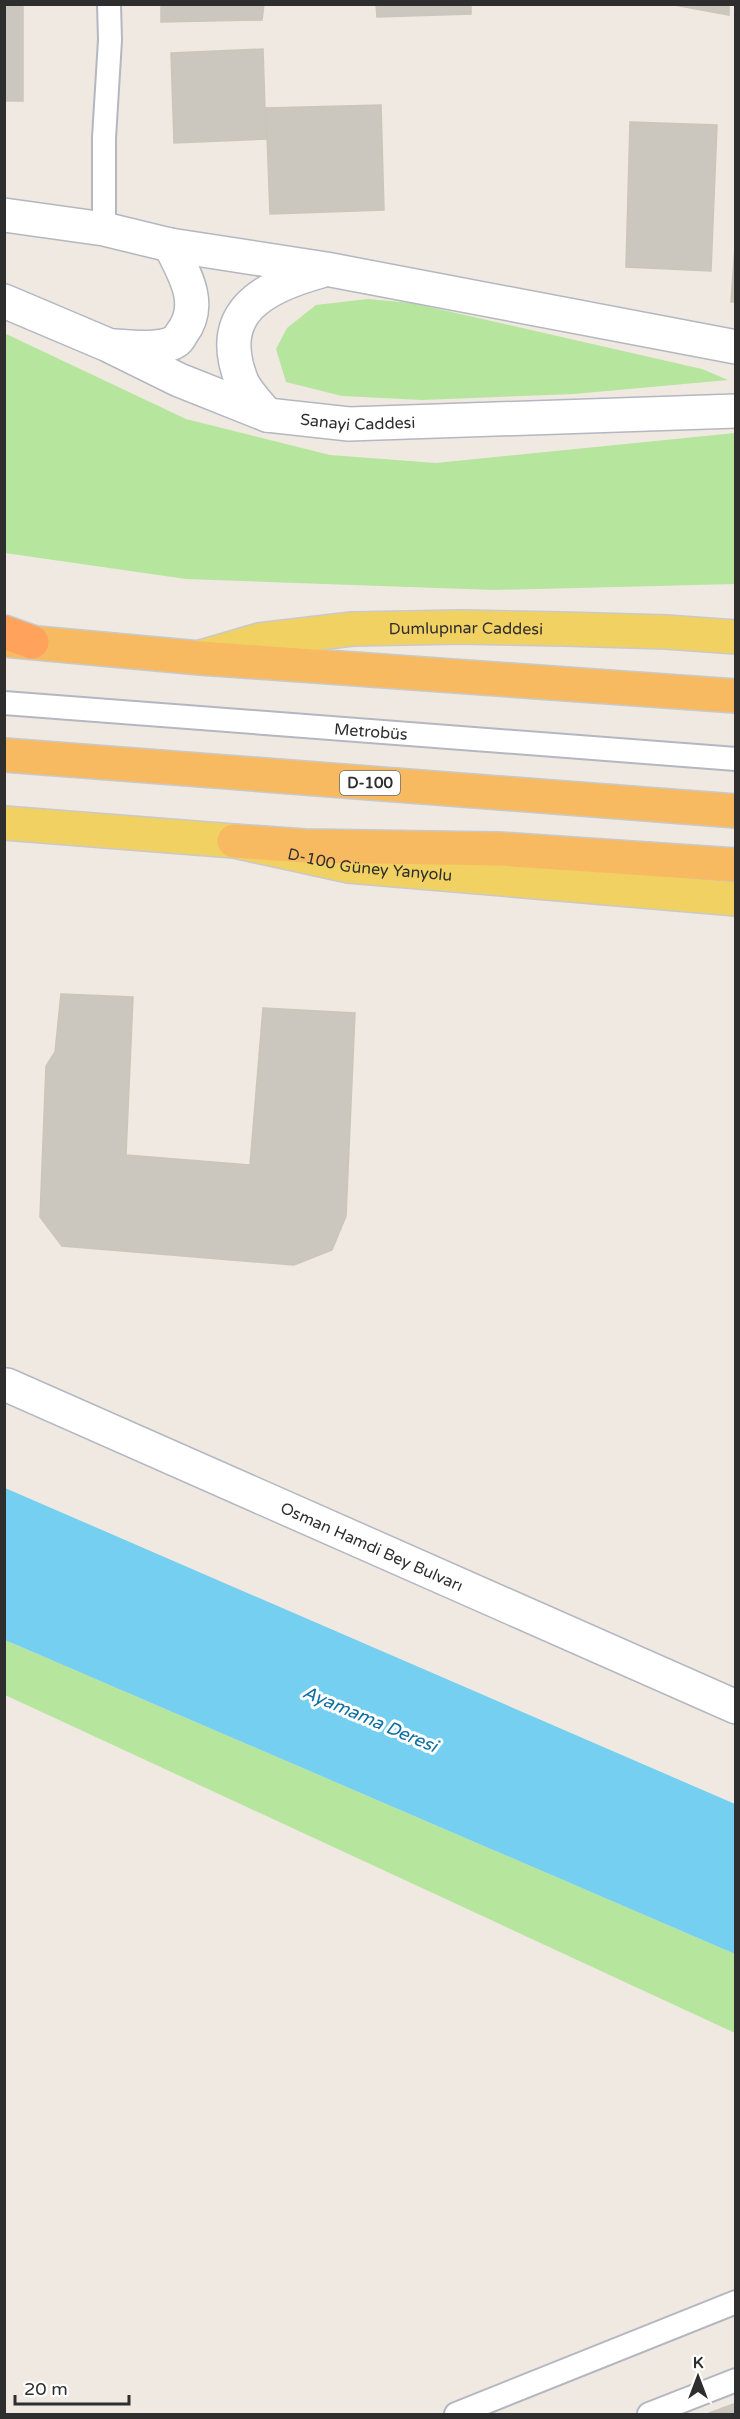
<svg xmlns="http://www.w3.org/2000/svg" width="740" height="2419" font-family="'Varela Round',sans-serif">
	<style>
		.green { fill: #b6e59e }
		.water { fill: #75cff0 }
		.building { fill: #cbc7bf; stroke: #cbc5ba; stroke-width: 1.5 }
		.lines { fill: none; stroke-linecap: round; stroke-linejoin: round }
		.service-casing { stroke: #b4b7c1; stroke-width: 26 }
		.minor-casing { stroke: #b4b7c1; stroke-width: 36 }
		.secondary-casing { stroke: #b4b7c1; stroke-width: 36 }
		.primary-casing { stroke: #c9c9c9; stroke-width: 36 }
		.trunk-casing { stroke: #c9c9c9; stroke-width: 36 }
		.motorway-casing { stroke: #c9c9c9; stroke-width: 36 }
		.service { stroke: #fff; stroke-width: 22 }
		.minor { stroke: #fff; stroke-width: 33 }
		.secondary { stroke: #fff; stroke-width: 33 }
		.primary { stroke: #f2d163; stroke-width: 33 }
		.trunk { stroke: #f8ba60; stroke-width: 33 }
		.motorway { stroke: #ffa35c; stroke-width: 33 }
		.labels { text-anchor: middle; stroke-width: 6; stroke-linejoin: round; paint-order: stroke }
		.shield { fill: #fff; stroke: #6d6d6d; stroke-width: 1.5 }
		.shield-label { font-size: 15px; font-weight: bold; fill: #2e2e2e }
		.street-label { font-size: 16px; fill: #2e2e2e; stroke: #fff }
		.water-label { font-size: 18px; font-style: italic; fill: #0d6fa3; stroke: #fff }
	</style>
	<rect width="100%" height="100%" fill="#efe9e1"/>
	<!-- green -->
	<path class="green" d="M368 299 412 303 702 369 728 380 574 394 422 400 342 396 286 382 276 349 287 328 316 305Z
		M4 333 186 419 330 455 436 463 735 433V584L494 590 186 579 5 553Z
		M5 1640 735 1954V2033L5 1695Z"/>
	<!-- water -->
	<path class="water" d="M5 1488 735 1804V1954L5 1640Z"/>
	<!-- building -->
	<path class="building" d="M4 4H23V101H4Z
		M161 4H264L262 20 161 22Z
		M376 4H471V14L377 17Z
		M669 4H729V15Z
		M263 49 266 139 174 143 171 53Z
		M381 105 384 210 270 214 266 108Z
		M630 122 717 125 711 271 626 267Z
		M736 232V302H731Z
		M61 994 133 997 126 1155 250 1165 263 1008 355 1013 346 1216 332 1250 294 1265 62 1246 40 1217 46 1066 55 1052Z
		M736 2403V2414H709V2413Z"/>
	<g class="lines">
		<!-- service casing -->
		<g class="service-casing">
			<g id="service">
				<path d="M104 229V138L110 40 109 4"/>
				<path id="s1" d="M4 703 736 759"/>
				<path d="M456 2414 736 2302"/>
				<path d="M649 2414 736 2380"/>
			</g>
		</g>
		<!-- minor casing -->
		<g class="minor-casing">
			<g id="minor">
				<path id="s2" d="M7 1385 736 1707"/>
			</g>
		</g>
		<!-- secondary casing -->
		<g class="secondary-casing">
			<g id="secondary">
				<path d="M4 215 104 229 170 245 326 269 736 347"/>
				<path id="s3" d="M4 301 108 345 179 380 267 415 349 424 736 411"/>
				<path d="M115 346C132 347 162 351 176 341 179 339 180 336 182 333 204 304 184 273 170 245"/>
				<path d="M267 415C259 405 247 393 242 382 214 312 263 287 321 271"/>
			</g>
		</g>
		<!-- primary casing -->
		<g class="primary-casing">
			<g id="primary">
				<path id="s4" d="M201 657 259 640 352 629 461 627 564 629 666 632 736 637"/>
				<path id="s5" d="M4 823 234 841 348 866 736 899"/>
			</g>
		</g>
		<!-- trunk casing -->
		<g class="trunk-casing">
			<path id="trunk" d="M4 640 200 658 736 696
				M4 755 736 811
				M234 841 305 846 499 849 736 865"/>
		</g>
		<!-- motorway casing -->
		<g class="motorway-casing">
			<path id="motorway" d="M4 632 32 642"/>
		</g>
		<!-- service -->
		<use href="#service" class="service"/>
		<!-- minor -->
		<use href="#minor" class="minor"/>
		<!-- secondary -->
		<use href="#secondary" class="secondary"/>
		<!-- primary -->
		<use href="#primary" class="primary"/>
		<!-- trunk -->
		<use href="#trunk" class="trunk"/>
		<!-- motorway -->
		<use href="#motorway" class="motorway"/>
	</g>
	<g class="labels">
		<!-- shield labels -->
		<rect class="shield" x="340" y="771" width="60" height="24" rx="4.5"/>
		<g class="shield-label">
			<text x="370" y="788">D-100</text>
		</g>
		<!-- street labels -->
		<g class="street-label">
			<text dy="6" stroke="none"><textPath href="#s3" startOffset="378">Sanayi Caddesi</textPath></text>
			<text dy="6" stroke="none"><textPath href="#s4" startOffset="268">Dumlupınar Caddesi</textPath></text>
			<text dy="6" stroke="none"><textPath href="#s1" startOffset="368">Metrobüs</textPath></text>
			<text dy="6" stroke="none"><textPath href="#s5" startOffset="369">D-100 Güney Yanyolu</textPath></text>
			<text dy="6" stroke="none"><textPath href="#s2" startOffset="399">Osman Hamdi Bey Bulvarı</textPath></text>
		</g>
		<!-- water labels -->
		<g class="water-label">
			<text transform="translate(370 1719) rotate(23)" y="6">Ayamama Deresi</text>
		</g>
	</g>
	<!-- border -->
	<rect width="740" height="2419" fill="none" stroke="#2e2e2e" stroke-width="12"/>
	<!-- north arrow -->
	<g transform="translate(698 2377)" stroke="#ffffff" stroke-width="4.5" paint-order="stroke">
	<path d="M0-4.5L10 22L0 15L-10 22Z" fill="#2e2e2e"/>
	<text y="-9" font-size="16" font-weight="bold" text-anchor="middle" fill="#2e2e2e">K</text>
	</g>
	<!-- scale -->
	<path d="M15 2395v9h114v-9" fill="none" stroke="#2e2e2e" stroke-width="3"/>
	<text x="24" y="2395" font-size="18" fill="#2e2e2e" stroke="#ffffff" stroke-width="4.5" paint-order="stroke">20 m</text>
</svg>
